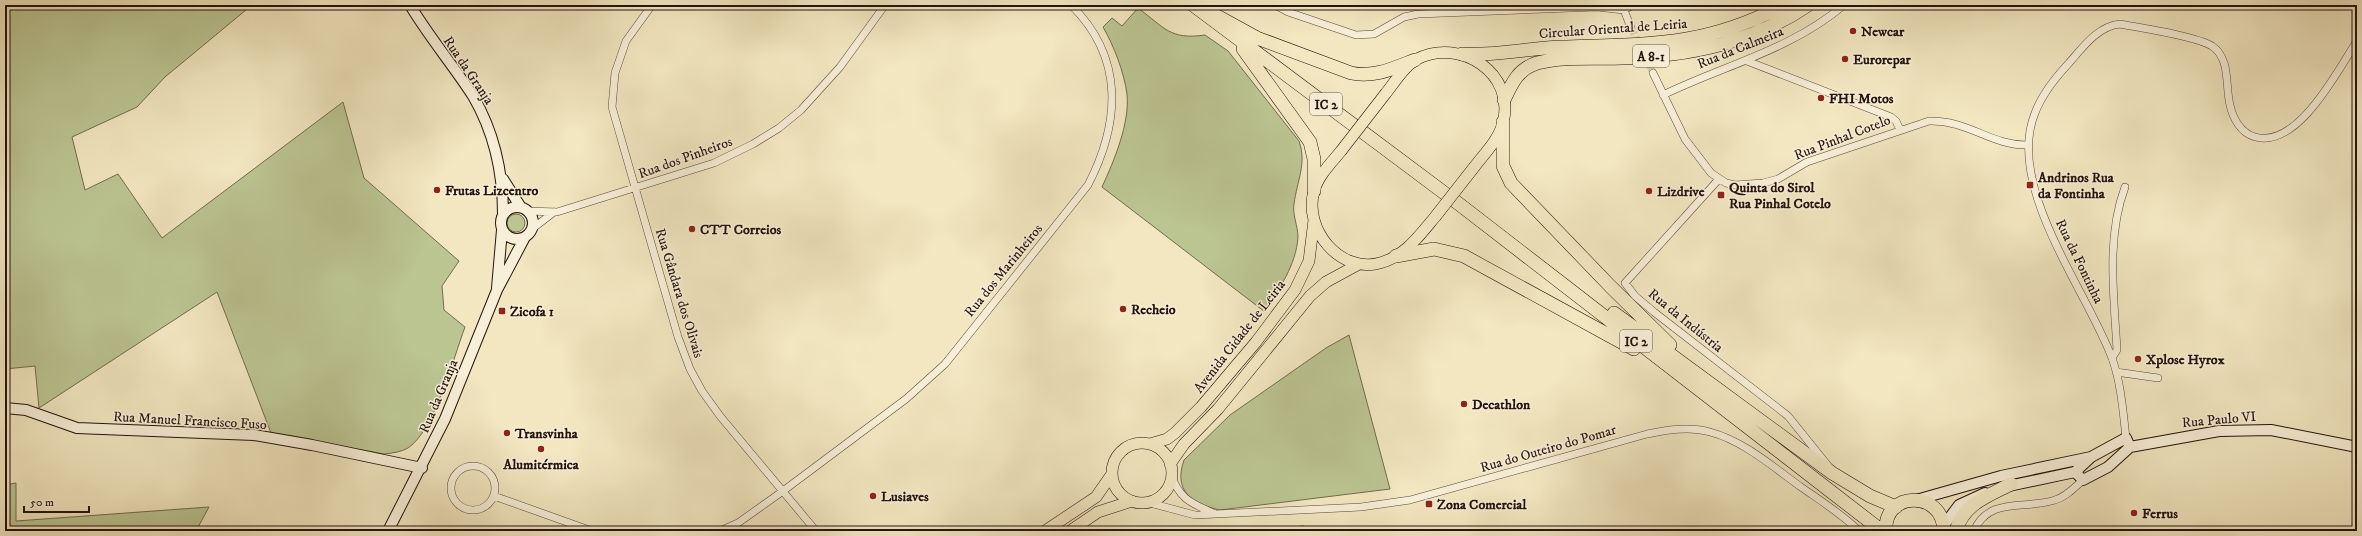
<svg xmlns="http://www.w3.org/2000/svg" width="2362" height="536" font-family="'IM FELL DW Pica',serif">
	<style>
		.green { fill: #bbc592; stroke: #706c4f }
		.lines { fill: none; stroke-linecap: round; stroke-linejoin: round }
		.street-tunnel { stroke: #d3c7a6; stroke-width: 7; stroke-dasharray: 7 3.5; stroke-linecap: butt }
		.street-casing { stroke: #584839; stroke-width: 8 }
		.secondary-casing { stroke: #24130c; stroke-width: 12 }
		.primary-casing { stroke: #24130c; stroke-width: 12 }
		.highway-casing { stroke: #24130c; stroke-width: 14 }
		.street { stroke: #f7efd7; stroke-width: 7 }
		.secondary { stroke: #f7efd7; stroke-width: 10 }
		.primary { stroke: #f2e7c1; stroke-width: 11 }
		.highway { stroke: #f2e7c1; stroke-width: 13 }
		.primary-bridge-casing { stroke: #24130c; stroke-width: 12; stroke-linecap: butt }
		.primary-bridge { stroke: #f2e7c1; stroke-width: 11 }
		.poi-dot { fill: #8f2418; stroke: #f7efd7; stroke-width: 1.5 }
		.labels { text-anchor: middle; stroke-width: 3; stroke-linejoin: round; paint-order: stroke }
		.shield { fill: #f7efd7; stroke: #635549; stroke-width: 1 }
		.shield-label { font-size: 13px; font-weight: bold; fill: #24130c }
		.street-label { font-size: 14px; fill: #24130c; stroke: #f7efd7 }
		.poi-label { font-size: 14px; font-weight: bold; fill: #24130c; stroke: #f7efd7; text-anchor: start }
	</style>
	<rect width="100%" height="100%" fill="#f2e7c1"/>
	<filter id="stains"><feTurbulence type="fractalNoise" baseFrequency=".005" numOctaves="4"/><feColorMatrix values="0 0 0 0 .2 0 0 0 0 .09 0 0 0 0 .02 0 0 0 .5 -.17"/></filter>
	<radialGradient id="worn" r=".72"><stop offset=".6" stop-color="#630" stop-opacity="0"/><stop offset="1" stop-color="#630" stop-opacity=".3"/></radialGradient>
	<!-- green -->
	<path class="green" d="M5 5H252L165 77 137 107 72 137 85 190 118 174 162 238 343 102 364 178 459 261 442 286 444 310 465 327C453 359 435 430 408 448 401 452 393 453 384 454L271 433 217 292 39 408 35 366 5 369Z
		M1138 8C1165 28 1170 40 1205 35L1228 51 1299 141C1307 163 1297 181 1294 204 1292 214 1298 226 1298 237 1296 266 1279 288 1265 312L1102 187C1114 161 1130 123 1127 94 1124 72 1114 46 1103 27L1112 18 1122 26Z
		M507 223a9 9 0 1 1 18 0a9 9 0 1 1-18 0Z
		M1349 335 1390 489 1220 510C1192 504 1173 491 1184 460L1230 415 1326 348Z
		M16 483V521L209 507 196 531H5V485Z
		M1304 526 1307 531H1242Z"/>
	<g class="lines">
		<!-- street-tunnel -->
		<path class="street-tunnel" d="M1631 28 1640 45
			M1645 55 1653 73"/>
		<!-- street casing -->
		<g class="street-casing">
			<path id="street" d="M652 5 626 41 615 73 612 107 678 337 690 369 702 391 720 416 816 531
				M1275 5 1288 12 1356 35 1374 34 1404 17 1418 14 1597 7 1624 10 1633 5
				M1624 10 1631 28
				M1747 61 1891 117 1896 121 1900 130
				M1653 73 1685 139 1711 173 1726 183 1735 185 1763 183 1778 179 1807 162 1929 121C1969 120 1991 146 2028 145
				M1663 95C1725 65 1791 50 1844 5
				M1719 179 1625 283 1635 296 1654 312 1788 416 1829 467
				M528 211 557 212 714 163 753 144 779 128 801 110 840 67 885 5
				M532 229 554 212
				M2112 358 2117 350C2114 296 2106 238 2125 187
				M2116 372 2158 378
				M2126 438C2123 411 2121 383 2112 358 2087 291 2005 186 2035 113 2042 94 2055 78 2069 63 2083 47 2098 26 2120 24 2141 28 2196 36 2212 46 2231 59 2225 86 2230 105 2233 119 2241 133 2255 137 2298 149 2338 70 2357 41
				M451 488a22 22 0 1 1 44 0a22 22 0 1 1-44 0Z
				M1171 474C1179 499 1191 503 1213 513
				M494 496 592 531
				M1146 502 1195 515 1361 507 1410 500 1647 434C1667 430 1689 426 1710 432 1744 441 1773 467 1801 487 1821 501 1842 514 1859 531
				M720 531 738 523 783 491 906 399 945 364 1088 185C1120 123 1125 58 1071 5
				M1974 531C1989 496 2025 510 2055 500 2066 497 2075 487 2083 480"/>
		</g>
		<!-- secondary casing -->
		<g class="secondary-casing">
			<path id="secondary" d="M410 5C429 37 453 65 473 96 494 132 503 174 503 214
				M503 179 520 206
				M501 223a16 16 0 1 1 32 0a16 16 0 1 1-32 0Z
				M497 288 502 230
				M5 408 26 410 77 428 254 435 312 445 422 468
				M2075 472 2083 480 2108 467 2130 447 2219 431 2271 430 2357 447
				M2004 487 2075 472 2091 457 2126 438 2130 447
				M1916 500 2001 476 2091 457
				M1944 525 1959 505 1985 493
				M388 531 445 419 497 290 525 237"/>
		</g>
		<!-- primary casing -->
		<g class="primary-casing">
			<path id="primary" d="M1386 93C1395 82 1404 66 1417 59 1460 37 1516 73 1503 123 1499 139 1485 153 1475 166
				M1341 151C1331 163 1318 176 1314 191 1303 229 1340 274 1380 263 1405 256 1419 236 1435 217
				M1112 473a30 30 0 1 1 60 0a30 30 0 1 1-60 0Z
				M1150 444 1167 439 1175 433 1201 407 1256 342 1295 290 1309 261 1314 220
				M1170 464 1184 444 1218 409 1310 296 1326 282 1359 264
				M1045 531 1096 497 1112 474
				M1070 531 1098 512 1132 501"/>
		</g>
		<!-- highway casing -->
		<g class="highway-casing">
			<path id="highway" d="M1193 5 1459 204 1882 531
				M1215 15 1257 38 1351 73C1374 78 1394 68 1415 60
				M1243 49 1310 142 1314 159V191
				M1462 54C1498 56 1528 48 1562 47 1649 44 1705 47 1784 5
				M1504 100C1512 83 1518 69 1537 63 1564 56 1595 59 1622 58 1689 56 1752 43 1808 5
				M1503 122V166L1511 183 1610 286 1670 345
				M1396 256 1434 249 1464 256 1634 349
				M1614 313 1832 473 1870 496 1896 507
				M1886 531C1883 491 1943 489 1944 531
				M1956 531C1963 504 1988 496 2011 484"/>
		</g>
		<!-- street -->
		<use href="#street" class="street"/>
		<!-- secondary -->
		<use href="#secondary" class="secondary"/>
		<!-- primary -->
		<use href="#primary" class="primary"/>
		<!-- highway -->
		<use href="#highway" class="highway"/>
		<!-- primary-bridge casing -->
		<g class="primary-bridge-casing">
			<path id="primary-bridge" d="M1341 151 1386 93
				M1435 217 1475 166"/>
		</g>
		<!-- primary-bridge -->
		<use href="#primary-bridge" class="primary-bridge"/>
	</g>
	<!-- markers -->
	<g class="poi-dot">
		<circle cx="1853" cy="31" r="4"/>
		<circle cx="1845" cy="59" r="4"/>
		<circle cx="1821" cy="98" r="4"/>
		<rect x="2026" y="181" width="8" height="8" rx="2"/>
		<circle cx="437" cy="190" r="4"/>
		<circle cx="1649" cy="191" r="4"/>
		<rect x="1717" y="191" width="8" height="8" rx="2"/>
		<circle cx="692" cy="229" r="4"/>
		<circle cx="1123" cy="309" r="4"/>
		<rect x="498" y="307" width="8" height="8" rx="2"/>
		<circle cx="2138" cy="359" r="4"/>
		<circle cx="1464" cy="404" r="4"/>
		<circle cx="507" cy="433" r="4"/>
		<circle cx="541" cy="449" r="4"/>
		<circle cx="873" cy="496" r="4"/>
		<rect x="1425" y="500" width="8" height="8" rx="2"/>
		<circle cx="2134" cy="513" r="4"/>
	</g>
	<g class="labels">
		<!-- shield labels -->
		<g class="shield">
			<rect x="1633" y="45" width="36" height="22" rx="3"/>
			<rect x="1310" y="93" width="32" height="22" rx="3"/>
			<rect x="1620" y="330" width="32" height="22" rx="3"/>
		</g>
		<g class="shield-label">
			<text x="1651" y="61">A 8-1</text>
			<text x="1326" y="109">IC 2</text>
			<text x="1636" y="346">IC 2</text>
		</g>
		<!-- street labels -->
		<g class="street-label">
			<text transform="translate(1613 28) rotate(-4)" y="5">Circular Oriental de Leiria</text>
			<text transform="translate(1740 47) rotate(-22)" y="5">Rua da Calmeira</text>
			<text transform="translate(469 70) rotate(56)" y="5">Rua da Granja</text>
			<text transform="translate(1842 137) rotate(-21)" y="5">Rua Pinhal Cotelo</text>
			<text transform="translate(685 157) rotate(-20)" y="5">Rua dos Pinheiros</text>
			<text transform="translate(2080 261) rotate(64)" y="5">Rua da Fontinha</text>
			<text transform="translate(1003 270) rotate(-51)" y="5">Rua dos Marinheiros</text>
			<text transform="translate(680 293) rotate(73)" y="5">Rua Gândara dos Olivais</text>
			<text transform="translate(1686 320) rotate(39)" y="5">Rua da Indústria</text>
			<text transform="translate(1239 336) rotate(-52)" y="5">Avenida Cidade de Leiria</text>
			<text transform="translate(438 396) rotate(-67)" y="5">Rua da Granja</text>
			<text transform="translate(2219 419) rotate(-5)" y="5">Rua Paulo VI</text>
			<text transform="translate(190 420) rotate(3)" y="5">Rua Manuel Francisco Fuso</text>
			<text transform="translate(1548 448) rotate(-16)" y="5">Rua do Outeiro do Pomar</text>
		</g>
		<!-- poi labels -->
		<g class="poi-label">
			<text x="1861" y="36">Newcar</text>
			<text x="1853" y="64">Eurorepar</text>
			<text x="1829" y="103">FHI Motos</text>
			<text x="2038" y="182">Andrinos Rua<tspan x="2038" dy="16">da Fontinha</tspan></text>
			<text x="1729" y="192">Quinta do Sirol<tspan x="1729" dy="16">Rua Pinhal Cotelo</tspan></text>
			<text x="445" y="195">Frutas Lizcentro</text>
			<text x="1657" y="196">Lizdrive</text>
			<text x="700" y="234">CTT Correios</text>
			<text x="1131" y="314">Recheio</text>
			<text x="510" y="316">Zicofa 1</text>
			<text x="2146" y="364">Xplose Hyrox</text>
			<text x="1472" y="409">Decathlon</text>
			<text x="515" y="438">Transvinha</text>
			<text x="541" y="469" text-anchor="middle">Alumitérmica</text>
			<text x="881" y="501">Lusiaves</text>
			<text x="1437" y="509">Zona Comercial</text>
			<text x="2142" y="518">Ferrus</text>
		</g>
	</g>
	<!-- margin -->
	<rect width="2362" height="536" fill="none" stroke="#f2e7c1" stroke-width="20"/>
	<rect x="6" y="6" width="2350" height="524" fill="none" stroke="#24130c" stroke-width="2"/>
	<rect x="10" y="10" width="2342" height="516" fill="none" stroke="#24130c"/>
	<!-- scale -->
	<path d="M24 506v6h65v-6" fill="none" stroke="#24130c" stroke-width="2"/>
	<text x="30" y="506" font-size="12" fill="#24130c" stroke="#f7efd7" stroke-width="3" paint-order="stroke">50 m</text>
	<rect width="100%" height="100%" filter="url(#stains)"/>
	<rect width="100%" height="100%" fill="url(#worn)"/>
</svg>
